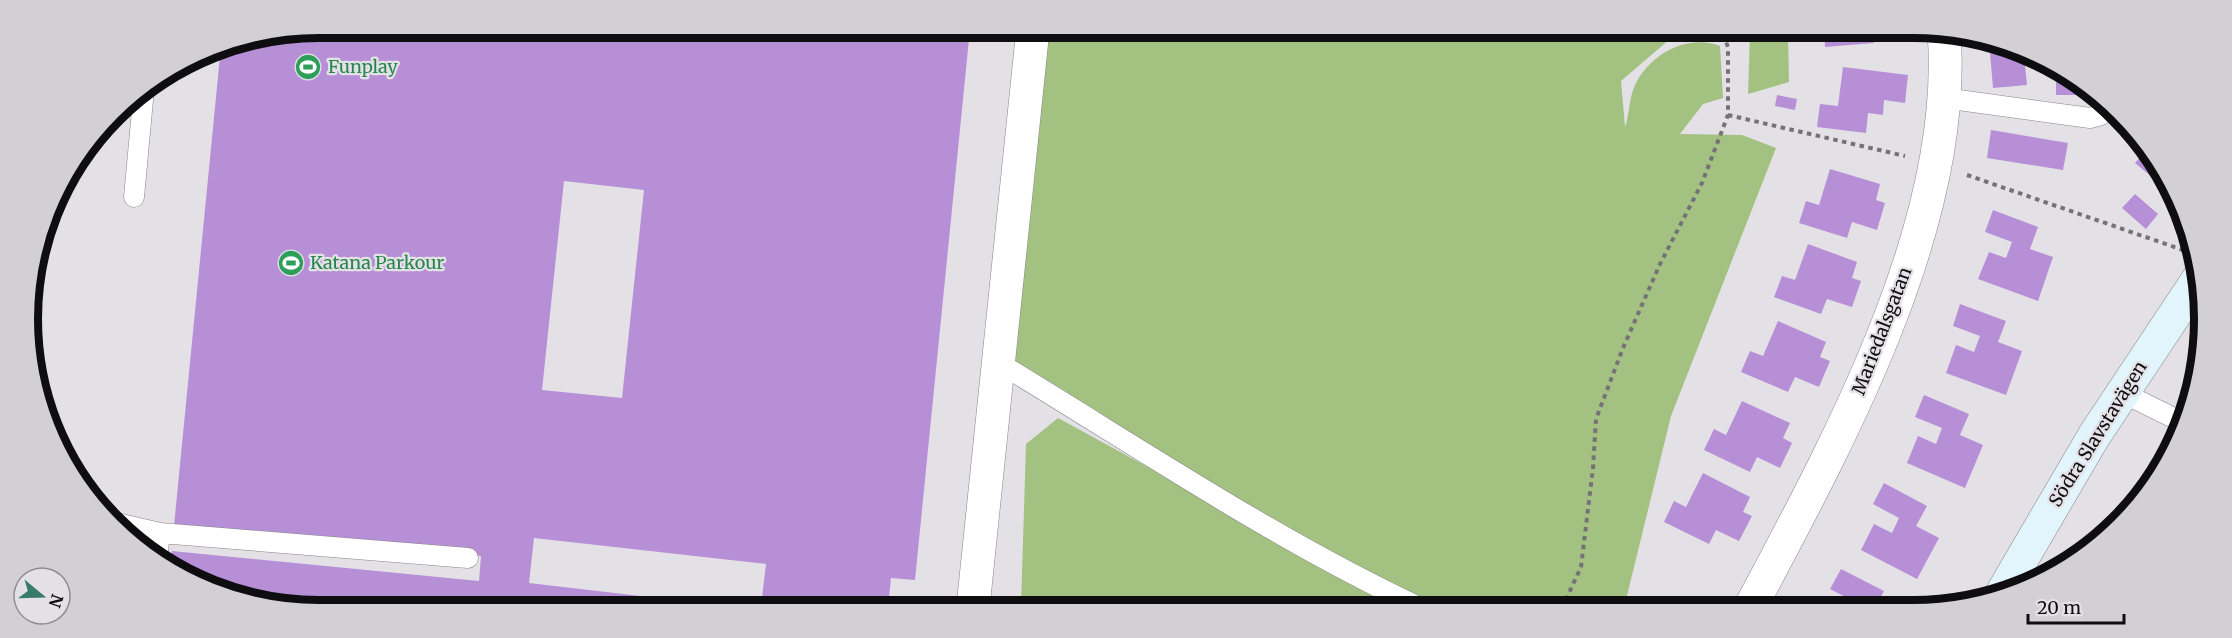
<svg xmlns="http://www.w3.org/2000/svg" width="2232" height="638" font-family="Merriweather,serif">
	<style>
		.green { fill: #a3c181 }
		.building { fill: #b78fd7; fill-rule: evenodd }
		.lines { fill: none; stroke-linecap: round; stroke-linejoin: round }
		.lane-casing { stroke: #878589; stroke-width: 21 }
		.street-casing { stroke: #878589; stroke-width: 34 }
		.secondary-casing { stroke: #878589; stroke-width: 34 }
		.path { stroke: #747276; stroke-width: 4; stroke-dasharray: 4.5 4.5; stroke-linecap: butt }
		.lane { stroke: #fff; stroke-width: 20 }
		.street { stroke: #fff; stroke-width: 33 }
		.secondary { stroke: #e2f4fc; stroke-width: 33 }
		.labels { text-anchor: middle; stroke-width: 4.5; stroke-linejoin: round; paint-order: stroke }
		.leisure-label { font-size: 18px; fill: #27864d; stroke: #e3e1e6; text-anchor: start }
		.street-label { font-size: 18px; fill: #0e0d0f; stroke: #e3e1e6 }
		.rim { fill: none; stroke: #0e0d0f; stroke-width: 8 }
	</style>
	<rect width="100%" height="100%" fill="#e3e1e6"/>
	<!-- green -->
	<path class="green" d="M1033 29 1678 32 1621 81 1625 127C1629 116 1629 102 1633 90 1646 56 1686 33 1720 46L1723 98 1703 104 1680 134 1742 135 1776 148 1671 416 1624 608H1421L999 363Z
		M1715 32H1788L1789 82 1748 94 1750 35Z
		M1058 418 1406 608 1021 607 1026 444Z"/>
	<!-- building -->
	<path class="building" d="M319 27 970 29 915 580 891 578 888 607 761 606 766 564 534 538 529 583 726 606 262 605 170 570 172 551 479 581 481 556 174 526 221 46ZM564 181 644 190 622 398 542 390Z
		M1824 32H1873L1874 43 1825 47Z
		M1989 41 2024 55 2027 85 1993 88Z
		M1843 67 1908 75 1905 103 1884 100 1883 115 1868 113 1866 133 1817 127 1820 104 1838 106Z
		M2056 68 2075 76 2087 88V95H2056Z
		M1777 95 1797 99 1795 110 1775 106Z
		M1991 130 2068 143 2063 170 1987 158Z
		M2148 148 2156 156 2170 192 2135 163Z
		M1830 169 1880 184 1876 200 1885 203 1877 230 1852 222 1847 238 1799 223 1806 201 1819 205Z
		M2135 194 2158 214 2146 229 2122 208Z
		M1993 210 2038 227 2030 249 2053 257 2038 301 1978 279 1989 252 2006 258 2012 242 1985 232Z
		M1808 244 1857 262 1852 278 1861 281 1852 307 1827 299 1821 314 1774 297 1782 276 1795 280Z
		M1960 304 2006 321 1998 342 2022 351 2006 395 1946 373 1956 345 1974 352 1980 336 1953 326Z
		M1778 321 1826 342 1820 357 1830 361 1819 387 1795 377 1788 392 1741 372 1750 351 1763 356Z
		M1924 395 1969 414 1960 435 1983 445 1965 488 1907 463 1918 436 1936 444 1942 428 1915 417Z
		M1742 401 1790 423 1783 438 1792 443 1780 468 1757 457 1750 472 1704 450 1714 429 1726 435Z
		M1703 473 1750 497 1743 512 1752 516 1739 541 1716 530 1709 544 1664 522 1674 501 1686 507Z
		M1884 483 1927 506 1916 526 1939 538 1917 579 1861 550 1874 524 1892 533 1899 518 1873 504Z
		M1841 569 1884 591 1875 608H1854L1857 603 1830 589Z"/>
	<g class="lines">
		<!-- lane casing -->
		<g class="lane-casing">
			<path id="lane" d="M1944 98 2090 118 2101 115 2108 109
				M134 197 144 89
				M999 363C1138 447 1274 539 1421 608
				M2123 393 2182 422
				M117 523 160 533 468 558
				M157 558 160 533"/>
		</g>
		<!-- street casing -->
		<g class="street-casing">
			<path id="street" d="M973 607 1033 29
				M1750 608C1837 444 1959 224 1944 32"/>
		</g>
		<!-- secondary casing -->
		<g class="secondary-casing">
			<path id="secondary" d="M2002 593 2094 436 2199 278"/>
		</g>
		<!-- path -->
		<path class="path" d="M1728 115 1905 156
			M1967 175 2183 250
			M1562 608 1581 567 1593 468 1596 419 1623 348 1660 264 1702 183 1728 115V47L1722 32"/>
		<!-- lane -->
		<use href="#lane" class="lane"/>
		<!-- street -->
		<use href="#street" class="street"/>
		<!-- secondary -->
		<use href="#secondary" class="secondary"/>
	</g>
	<!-- icons -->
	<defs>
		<g id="stadium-disc" transform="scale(1.35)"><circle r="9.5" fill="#2e9e5b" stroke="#e3e1e6"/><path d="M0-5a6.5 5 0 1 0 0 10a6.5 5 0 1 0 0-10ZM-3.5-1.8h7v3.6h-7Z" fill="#fff"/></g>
	</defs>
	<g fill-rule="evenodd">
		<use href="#stadium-disc" x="308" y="67"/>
		<use href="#stadium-disc" x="291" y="263"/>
	</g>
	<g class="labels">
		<!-- leisure labels -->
		<g class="leisure-label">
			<text x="328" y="73">Funplay</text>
			<text x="310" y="269">Katana Parkour</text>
		</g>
		<!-- street labels -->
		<g class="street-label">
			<text transform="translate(1882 331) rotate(-69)" y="6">Mariedalsgatan</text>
			<text transform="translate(2098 434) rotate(-58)" y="6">Södra Slavstavägen</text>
		</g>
	</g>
	<!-- crop -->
	<path d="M0 0H2232V638H0ZM319 38H1913A281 281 0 0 1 2194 319V319A281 281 0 0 1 1913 600H319A281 281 0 0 1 38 319V319A281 281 0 0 1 319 38Z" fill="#d2d0d5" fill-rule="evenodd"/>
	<path class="rim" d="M319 38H1913A281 281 0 0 1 2194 319V319A281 281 0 0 1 1913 600H319A281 281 0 0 1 38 319V319A281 281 0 0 1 319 38Z"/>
	<!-- north arrow -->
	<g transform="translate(42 596) rotate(109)"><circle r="28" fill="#e3e1e6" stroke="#8e8c90" stroke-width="1.5"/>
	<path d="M0-4.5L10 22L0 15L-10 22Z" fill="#387b6d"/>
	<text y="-9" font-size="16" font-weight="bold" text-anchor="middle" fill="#0e0d0f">N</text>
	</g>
	<!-- scale -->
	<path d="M2028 614v9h96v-9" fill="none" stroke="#0e0d0f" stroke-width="3"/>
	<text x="2037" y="614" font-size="18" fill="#0e0d0f" stroke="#e3e1e6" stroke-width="4.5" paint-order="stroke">20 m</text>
</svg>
